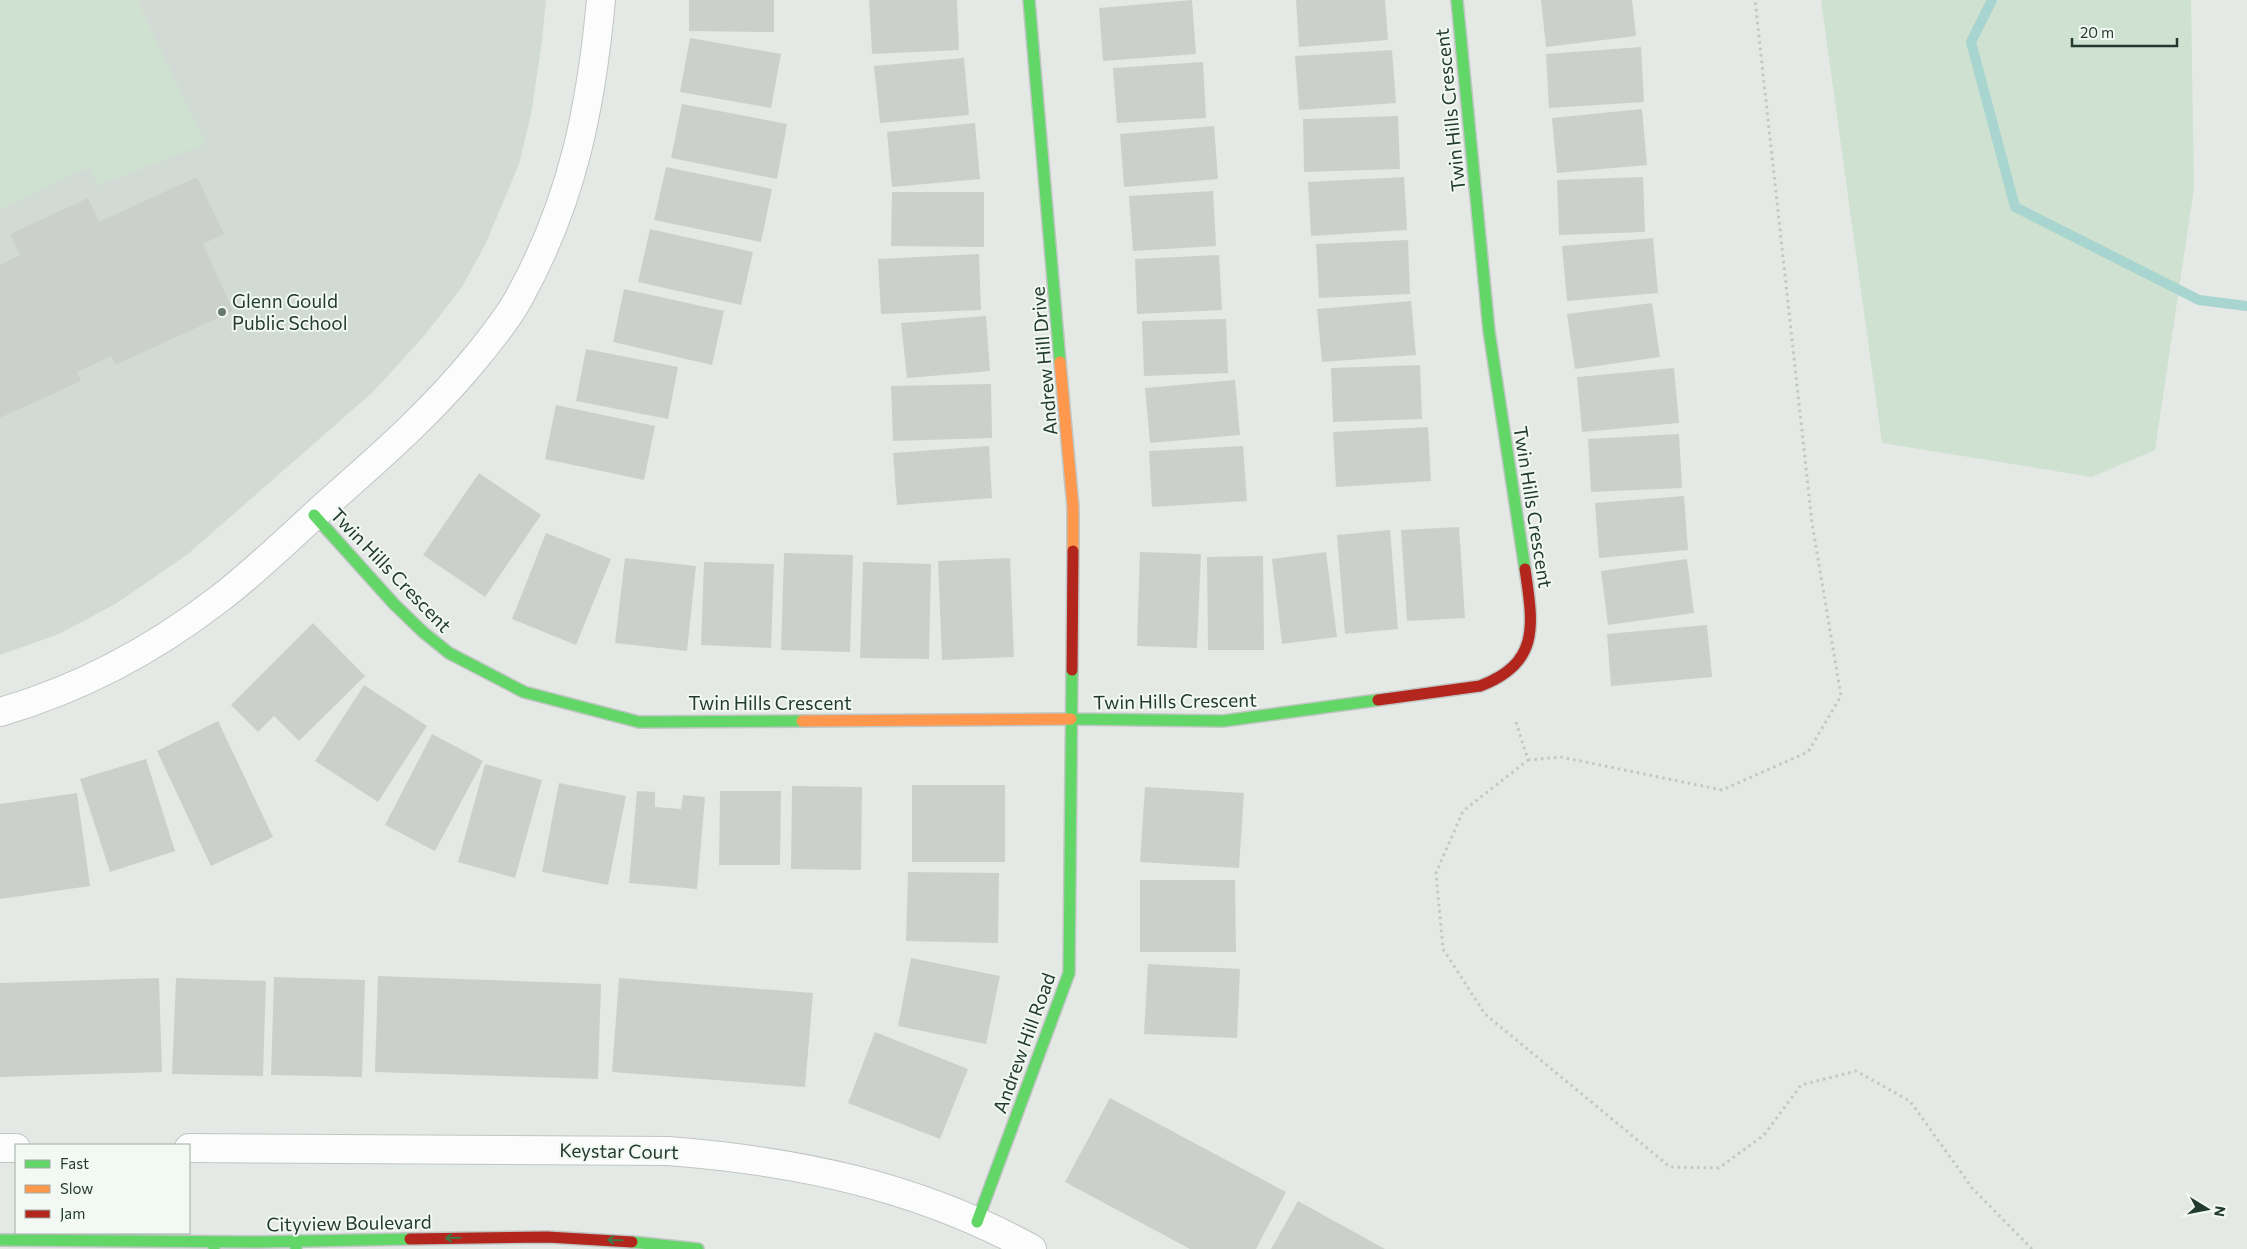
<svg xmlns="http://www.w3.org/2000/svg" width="2247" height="1249" font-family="Commissioner,sans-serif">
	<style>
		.built { fill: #d2dad5 }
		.green { fill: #cfe1d0 }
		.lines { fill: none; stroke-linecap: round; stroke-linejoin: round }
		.stream { stroke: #a8d5d0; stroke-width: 10 }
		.building { fill: #ccd0cd }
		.street-casing { stroke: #c1c6c3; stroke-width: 30 }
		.fast-casing { stroke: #c0c6c3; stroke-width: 14 }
		.slow-casing { stroke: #c0c6c3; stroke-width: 14 }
		.jam-casing { stroke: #c0c6c3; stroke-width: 14 }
		.path { stroke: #c1c9c4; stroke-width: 3; stroke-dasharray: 2.5 4; stroke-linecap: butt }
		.street { stroke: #fbfcfb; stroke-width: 28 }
		.fast { stroke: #63d668; stroke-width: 11 }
		.slow { stroke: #ff974d; stroke-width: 11 }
		.jam { stroke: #b3261e; stroke-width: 11 }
		.oneway { stroke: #3d7946 }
		.poi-dot { fill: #67786f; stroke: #f2f8f4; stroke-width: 2 }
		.labels { text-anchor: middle; stroke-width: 4; stroke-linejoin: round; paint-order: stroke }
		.street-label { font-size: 19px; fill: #233b2f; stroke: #f2f8f4 }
		.poi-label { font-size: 19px; fill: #233b2f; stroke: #f2f8f4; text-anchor: start }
	</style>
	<rect width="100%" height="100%" fill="#e4e9e6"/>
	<!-- built -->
	<path class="built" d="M0 0H546L542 40 531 115 519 164 486 243 462 287 424 336 373 392 188 554 117 603 59 634 0 655Z"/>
	<!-- green -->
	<path class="green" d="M0 0H137L206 144 99 185 89 167 0 209Z
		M1821 0H2191L2194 188 2155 450 2092 477 1882 443Z"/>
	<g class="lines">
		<!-- stream -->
		<path class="stream" d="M1992 0 1971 42 2015 207 2199 300 2247 306"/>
	</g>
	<!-- building -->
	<path class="building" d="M689 0H774V32L689 31Z
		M869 0H957L959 50 872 54Z
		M1192 0 1196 54 1103 61 1099 8Z
		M1296 0H1385L1388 40 1299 47Z
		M1541 0H1632L1636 36 1546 47Z
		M690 38 781 54 771 108 680 92Z
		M1641 47 1644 102 1549 108 1546 54Z
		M1392 50 1396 103 1299 110 1295 56Z
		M964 58 969 115 880 123 874 66Z
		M1203 62 1206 118 1117 123 1113 68Z
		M682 104 787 124 777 179 671 158Z
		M1642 109 1647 165 1557 173 1552 118Z
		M1398 116 1400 169 1304 172 1303 119Z
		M975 123 980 179 892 187 887 132Z
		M1214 126 1218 179 1124 187 1120 134Z
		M666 167 772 189 761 242 654 220Z
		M197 177 224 234 203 244 233 311 115 365 111 356 77 372 81 381 0 418V265L20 255 10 234 88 198 99 222Z
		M1404 177 1407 230 1311 236 1308 182Z
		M1643 177 1645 232 1559 235 1557 180Z
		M1213 191 1216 246 1133 251 1129 196Z
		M892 192H984V247L891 246Z
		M650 229 753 252 741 305 638 282Z
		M1653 238 1658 293 1567 301 1562 246Z
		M1408 240 1410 294 1319 298 1316 244Z
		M979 254 981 310 881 314 878 259Z
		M1219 255 1222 310 1137 314 1135 259Z
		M624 289 724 311 712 365 613 342Z
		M1411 301 1416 355 1322 362 1317 309Z
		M1652 303 1660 357 1575 369 1567 314Z
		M986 316 990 371 907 378 901 323Z
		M1226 319 1228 373 1144 376 1142 321Z
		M586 349 678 367 668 419 576 401Z
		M1420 365 1422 419 1333 422 1331 368Z
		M1674 368 1679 423 1582 432 1577 377Z
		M1235 380 1240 435 1150 443 1145 388Z
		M991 384 992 438 893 441 891 386Z
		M556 405 655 426 644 480 545 459Z
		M1428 427 1431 481 1336 487 1333 432Z
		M1679 434 1682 488 1591 492 1588 439Z
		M989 446 992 498 897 505 893 453Z
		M1243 446 1247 501 1152 507 1149 451Z
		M479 473 541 515 485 597 423 555Z
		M1684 496 1688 550 1599 558 1595 503Z
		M1459 527 1465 618 1407 621 1401 530Z
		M1390 530 1398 629 1345 634 1337 535Z
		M546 533 611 559 576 645 512 619Z
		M1140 552 1201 554 1197 648 1137 646Z
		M1326 552 1337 637 1282 644 1272 559Z
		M784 553 853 555 850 652 781 650Z
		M1263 556 1264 650H1208L1207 557Z
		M625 558 696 566 687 651 615 643Z
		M1010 558 1014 657 942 660 938 561Z
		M1687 559 1694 613 1608 625 1601 571Z
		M704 562 774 564 771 648 701 645Z
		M863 562 931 564 929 659 860 658Z
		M313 623 365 676 299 741 274 716 258 732 231 705Z
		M1707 625 1712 677 1611 686 1607 634Z
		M364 685 427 726 378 802 315 761Z
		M218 721 273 837 211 866 157 751Z
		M432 734 483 761 435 851 385 825Z
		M146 759 175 851 110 872 80 779Z
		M485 764 542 780 515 878 458 862Z
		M559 783 626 796 608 885 542 872Z
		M912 785H1005V862H912Z
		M792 786 862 787 861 870 791 869Z
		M1145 787 1244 793 1239 868 1140 862Z
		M637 791 655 792V807L681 809 683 795 705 797 697 889 629 883Z
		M720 791H781L780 865H719Z
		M77 793 90 886 0 899V804Z
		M908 872 999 873 998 943 906 941Z
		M1140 880H1235L1236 952H1140Z
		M911 958 1000 976 986 1044 898 1026Z
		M1148 964 1240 969 1237 1038 1144 1034Z
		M378 976 601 984 598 1079 375 1072Z
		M274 977 365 980 362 1077 271 1075Z
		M159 978 162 1072 0 1077V983Z
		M176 978 266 981 263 1076 172 1074Z
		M619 978 813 993 805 1087 612 1072Z
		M875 1032 968 1069 940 1139 848 1103Z
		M1110 1098 1286 1192 1256 1249H1190L1065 1182Z
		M1298 1201 1385 1249H1271Z"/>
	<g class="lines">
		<!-- street casing -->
		<g class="street-casing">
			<path id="street" d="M0 712C80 689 153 650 219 599 261 567 298 529 338 494 388 450 436 407 478 355 493 336 510 316 521 294 573 199 591 107 601 0
				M0 1148H16
				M189 1148 668 1151C797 1161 918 1186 1032 1249"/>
		</g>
		<!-- fast casing -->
		<g class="fast-casing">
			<path id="fast" d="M1029 0 1060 362
				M1457 0 1489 331 1525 569
				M314 515 394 604 423 632 449 653 524 692 639 722 802 721
				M1071 719 1223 721 1378 700
				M977 1222 1069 973 1072 670
				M0 1240 258 1242 410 1239
				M214 1242V1249
				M296 1242V1249
				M632 1242 698 1249"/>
		</g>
		<!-- slow casing -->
		<g class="slow-casing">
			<path id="slow" d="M1060 362 1073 507V551
				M802 721 1071 719"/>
		</g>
		<!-- jam casing -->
		<g class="jam-casing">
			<path id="jam" d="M1072 670 1073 551
				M1378 700 1480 686C1541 663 1533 624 1525 569
				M410 1239 547 1237 632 1242"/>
		</g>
		<!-- path -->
		<path class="path" d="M1516 722 1528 760 1463 811 1436 873 1443 949 1485 1014 1670 1167 1719 1168 1764 1135 1801 1085 1856 1071 1910 1101 1973 1189 2032 1249
			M1528 760 1561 757 1722 790 1808 752 1841 696 1812 523 1755 0"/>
		<!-- street -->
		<use href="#street" class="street"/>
		<!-- fast -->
		<use href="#fast" class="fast"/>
		<!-- slow -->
		<use href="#slow" class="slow"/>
		<!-- jam -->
		<use href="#jam" class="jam"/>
	</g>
	<!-- one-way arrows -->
	<defs><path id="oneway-shaft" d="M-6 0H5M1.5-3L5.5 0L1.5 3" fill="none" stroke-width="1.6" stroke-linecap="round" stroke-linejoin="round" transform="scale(1.25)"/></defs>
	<g class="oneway">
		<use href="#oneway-shaft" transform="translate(453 1238) rotate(179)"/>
		<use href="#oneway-shaft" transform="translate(615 1240) rotate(-179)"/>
	</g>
	<!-- markers -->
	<circle class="poi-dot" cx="222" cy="312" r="5"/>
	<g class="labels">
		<!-- street labels -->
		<g class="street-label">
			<text transform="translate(1450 110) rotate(-96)" y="7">Twin Hills Crescent</text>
			<text transform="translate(1044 361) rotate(-95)" y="7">Andrew Hill Drive</text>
			<text transform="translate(1533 507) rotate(81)" y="7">Twin Hills Crescent</text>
			<text transform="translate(391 570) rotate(46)" y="7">Twin Hills Crescent</text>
			<text transform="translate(1175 701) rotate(-1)" y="7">Twin Hills Crescent</text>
			<text x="770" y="710">Twin Hills Crescent</text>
			<text transform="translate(1024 1043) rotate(-70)" y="7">Andrew Hill Road</text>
			<text transform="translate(619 1151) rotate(1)" y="7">Keystar Court</text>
			<text transform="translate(349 1223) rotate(-1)" y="7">Cityview Boulevard</text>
		</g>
		<!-- poi labels -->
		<g class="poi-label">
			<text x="232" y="308">Glenn Gould<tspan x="232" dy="22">Public School</tspan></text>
		</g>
	</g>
	<!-- legend -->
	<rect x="15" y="1144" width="175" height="90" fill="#f2f8f4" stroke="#9faca5"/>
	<rect x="25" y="1160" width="25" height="8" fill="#63d668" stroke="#9faca5"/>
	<text x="60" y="1169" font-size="15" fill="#233b2f">Fast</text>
	<rect x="25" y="1185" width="25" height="8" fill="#ff974d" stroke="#9faca5"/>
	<text x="60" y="1194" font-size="15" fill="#233b2f">Slow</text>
	<rect x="25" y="1210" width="25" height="8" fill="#b3261e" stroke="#9faca5"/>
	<text x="60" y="1219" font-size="15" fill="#233b2f">Jam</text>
	<!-- north arrow -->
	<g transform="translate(2207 1209) rotate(100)" stroke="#f2f8f4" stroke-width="4" paint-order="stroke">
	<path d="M0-4L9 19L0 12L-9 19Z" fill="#233b2f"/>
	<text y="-8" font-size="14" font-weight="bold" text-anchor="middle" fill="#233b2f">N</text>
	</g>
	<!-- scale -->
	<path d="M2072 38v8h105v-8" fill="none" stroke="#233b2f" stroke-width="2.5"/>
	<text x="2080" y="38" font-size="15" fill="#233b2f" stroke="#f2f8f4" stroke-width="4" paint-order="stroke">20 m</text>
</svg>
